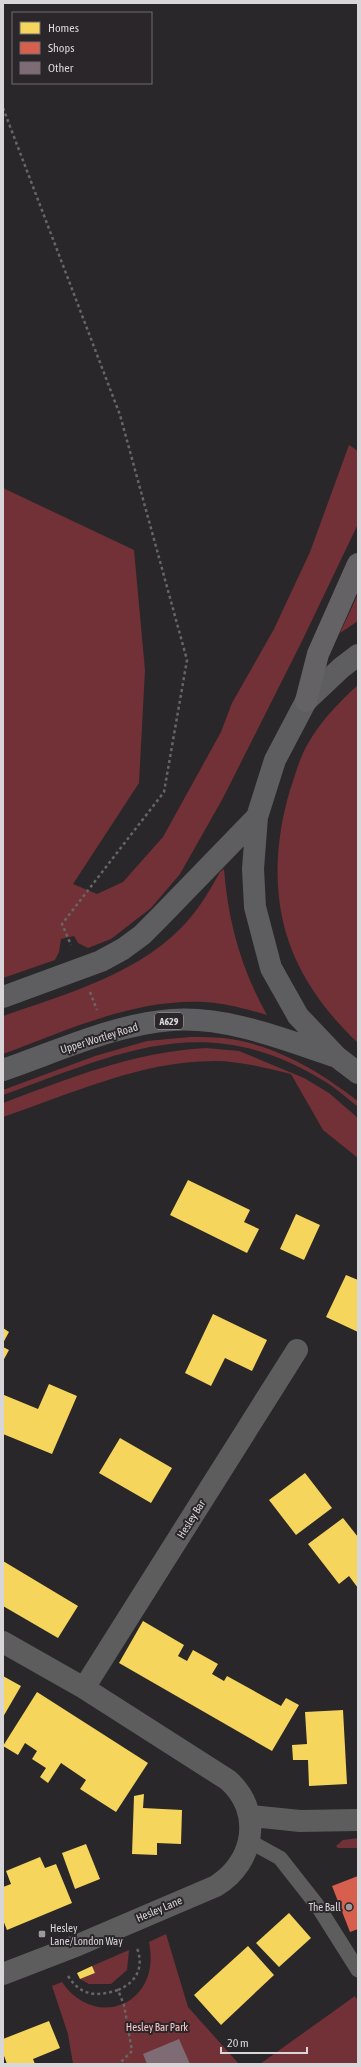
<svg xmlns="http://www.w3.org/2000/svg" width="361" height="2067" font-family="'Asap Condensed',sans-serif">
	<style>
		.green { fill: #723136 }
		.homes { fill: #f6d55c }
		.shops { fill: #d6604d }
		.building { fill: #7e6b74 }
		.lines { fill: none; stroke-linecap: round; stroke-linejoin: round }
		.path { stroke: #676667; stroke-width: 2.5; stroke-dasharray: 3 3; stroke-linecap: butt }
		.service { stroke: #5d5d5e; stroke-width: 15 }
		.minor { stroke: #5d5d5e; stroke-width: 22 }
		.primary { stroke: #5e5d5f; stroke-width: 22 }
		.motorway { stroke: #646264; stroke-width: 22 }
		.poi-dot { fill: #9b999b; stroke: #2a262a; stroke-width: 1.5 }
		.labels { text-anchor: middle; stroke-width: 4; stroke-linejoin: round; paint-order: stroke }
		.shield { fill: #2a262a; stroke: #a4a1a4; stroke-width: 1 }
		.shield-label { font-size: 10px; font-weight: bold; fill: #d8d6d8 }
		.street-label { font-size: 11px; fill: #d8d6d8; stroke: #2a262a }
		.poi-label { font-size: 11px; fill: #d8d6d8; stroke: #2a262a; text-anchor: end }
		.park-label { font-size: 11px; fill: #fbc5c6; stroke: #2a262a }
	</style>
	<rect width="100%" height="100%" fill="#292729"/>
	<!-- green -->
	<path class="green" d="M349 445 358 451V524L302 641 223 798 180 874 151 908 111 939 88 948 78 943 74 936 61 939 59 952 55 960 3 978V488L134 550 145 670 139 783 73 884 97 894 123 882 163 837 221 732 232 703 274 629 310 552Z
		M358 594V621L340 633Z
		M358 685V1043C334 1020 314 996 299 966 271 910 273 848 290 790 295 776 299 760 306 747 319 723 338 703 358 685Z
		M224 869C228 921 241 969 267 1015 246 1009 225 1003 204 1002 133 999 68 1030 3 1054V1016C68 993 144 973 190 918 202 904 211 888 220 872Z
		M190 1037C201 1037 213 1037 224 1038 274 1044 319 1071 358 1101V1107C347 1098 336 1088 324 1081 206 1008 120 1053 3 1095V1090L95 1056 147 1041Z
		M206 1048 239 1051 304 1078 329 1093 358 1118V1158L323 1130 291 1074C266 1068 240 1061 214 1061 141 1061 71 1094 3 1117V1103C70 1078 133 1052 206 1048Z
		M358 1838V1848H338L336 1846 343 1840Z
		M166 1934 188 2007 239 2064H73L68 2034 52 1986 62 1982C95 2031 162 2005 149 1942Z
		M129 1950 127 1970 111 1984H89L80 1979 95 1973 92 1966Z
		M355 1996 358 2001V2064H260Z"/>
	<!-- homes -->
	<path class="homes" d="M188 1180 250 1210 244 1222 259 1229 247 1253 170 1215Z
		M296 1214 320 1225 304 1260 280 1249Z
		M346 1275 358 1280V1332L326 1317Z
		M213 1314 267 1340 252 1371 225 1358 211 1386 185 1373Z
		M3 1328 9 1332 3 1343Z
		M3 1347 9 1350 3 1361Z
		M49 1384 77 1396 52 1454 3 1434 4 1395 38 1409Z
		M120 1438 172 1468 151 1503 99 1473Z
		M305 1473 332 1508 296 1535 269 1500Z
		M343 1518 358 1537V1588L349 1576 339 1584 308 1544Z
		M3 1561 78 1606 58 1638 3 1606Z
		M143 1621 184 1645 178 1656 187 1661 193 1650 218 1664 212 1674 224 1681 227 1676 281 1706 286 1698 299 1705 272 1751 119 1663Z
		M3 1676 21 1686 3 1717Z
		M37 1692 148 1763 116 1812 80 1789 86 1780 61 1763 48 1783 40 1777 46 1768 32 1759 37 1751 25 1743 18 1755 3 1746Z
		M343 1710 347 1784 309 1786 308 1760H293L292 1745 307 1744 305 1712Z
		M144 1794 143 1808 182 1810 181 1844 157 1843V1855L132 1854 134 1796Z
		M86 1844 100 1879 75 1889 62 1853Z
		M40 1857 45 1868 56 1864 72 1903 7 1930 3 1920V1887L11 1884 6 1871Z
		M289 1913 311 1938 279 1967 256 1943Z
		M248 1946 274 1975 221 2025 194 1995Z
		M92 1966 95 1973 80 1979 77 1973Z
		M49 2021 60 2048 33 2059 35 2064H7L3 2053V2039Z"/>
	<!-- shops -->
	<path class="shops" d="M358 1876V1929L350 1932 332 1886Z"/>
	<!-- building -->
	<path class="building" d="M179 2039 190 2064H147L143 2054Z"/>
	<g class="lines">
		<!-- path -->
		<path class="path" d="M3 108 120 415 187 660 164 792 62 924 71 945
			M90 992 97 1010
			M68 1976C81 1996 96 1997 118 1990L124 2005 132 2051 119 2064
			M118 1990C137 1982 144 1967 137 1948"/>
		<!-- service -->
		<path class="service" d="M249 1841 280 1858 317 1905 358 1970"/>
		<!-- minor -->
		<path class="minor" d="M3 1642 84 1688 228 1780C263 1811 255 1862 216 1886L78 1945 3 1974
			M84 1688 297 1350
			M251 1816 300 1821 358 1820"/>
		<!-- primary -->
		<path class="primary" d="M358 655 341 668 306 701 275 760 257 817 253 869 255 907 271 968 298 1016 337 1057 358 1073
			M3 997 101 961 123 949 142 935 159 918 257 817
			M3 1070C56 1052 115 1024 172 1020 226 1016 283 1039 334 1056"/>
		<!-- motorway -->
		<path class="motorway" d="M306 701 318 654 358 564"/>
	</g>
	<!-- markers -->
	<g class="poi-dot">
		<circle cx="349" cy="1907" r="4"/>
		<rect x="38" y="1930" width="8" height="8" rx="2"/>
	</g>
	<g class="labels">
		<!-- shield labels -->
		<rect class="shield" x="155" y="1013" width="28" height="16" rx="3"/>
		<g class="shield-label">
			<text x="169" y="1025">A629</text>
		</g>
		<!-- street labels -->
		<g class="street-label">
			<text transform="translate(99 1038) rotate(-17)" y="4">Upper Wortley Road</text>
			<text transform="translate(191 1519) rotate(-58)" y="4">Hesley Bar</text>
			<text transform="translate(159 1909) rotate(-23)" y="4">Hesley Lane</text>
		</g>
		<!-- poi labels -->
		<g class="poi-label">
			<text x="341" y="1911">The Ball</text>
			<text x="50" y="1932" text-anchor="start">Hesley<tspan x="50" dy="13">Lane/London Way</tspan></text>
		</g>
		<!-- park labels -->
		<g class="park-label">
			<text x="157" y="2031">Hesley Bar Park</text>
		</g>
	</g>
	<!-- border -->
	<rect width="361" height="2067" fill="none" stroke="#d8d6d8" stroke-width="8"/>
	<!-- legend -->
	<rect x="12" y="12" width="140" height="72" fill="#2a262a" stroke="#706c70"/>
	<rect x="20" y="22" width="20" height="12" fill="#f6d55c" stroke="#706c70"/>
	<text x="48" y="32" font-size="12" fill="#d8d6d8">Homes</text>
	<rect x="20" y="42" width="20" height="12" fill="#d6604d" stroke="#706c70"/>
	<text x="48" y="52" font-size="12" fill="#d8d6d8">Shops</text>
	<rect x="20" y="62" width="20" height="12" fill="#7e6b74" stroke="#706c70"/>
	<text x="48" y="72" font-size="12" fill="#d8d6d8">Other</text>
	<!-- scale -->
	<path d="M221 2047v6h86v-6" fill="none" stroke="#d8d6d8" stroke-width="2"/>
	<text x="227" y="2047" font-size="12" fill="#d8d6d8" stroke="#2a262a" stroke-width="3" paint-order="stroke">20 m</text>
</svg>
